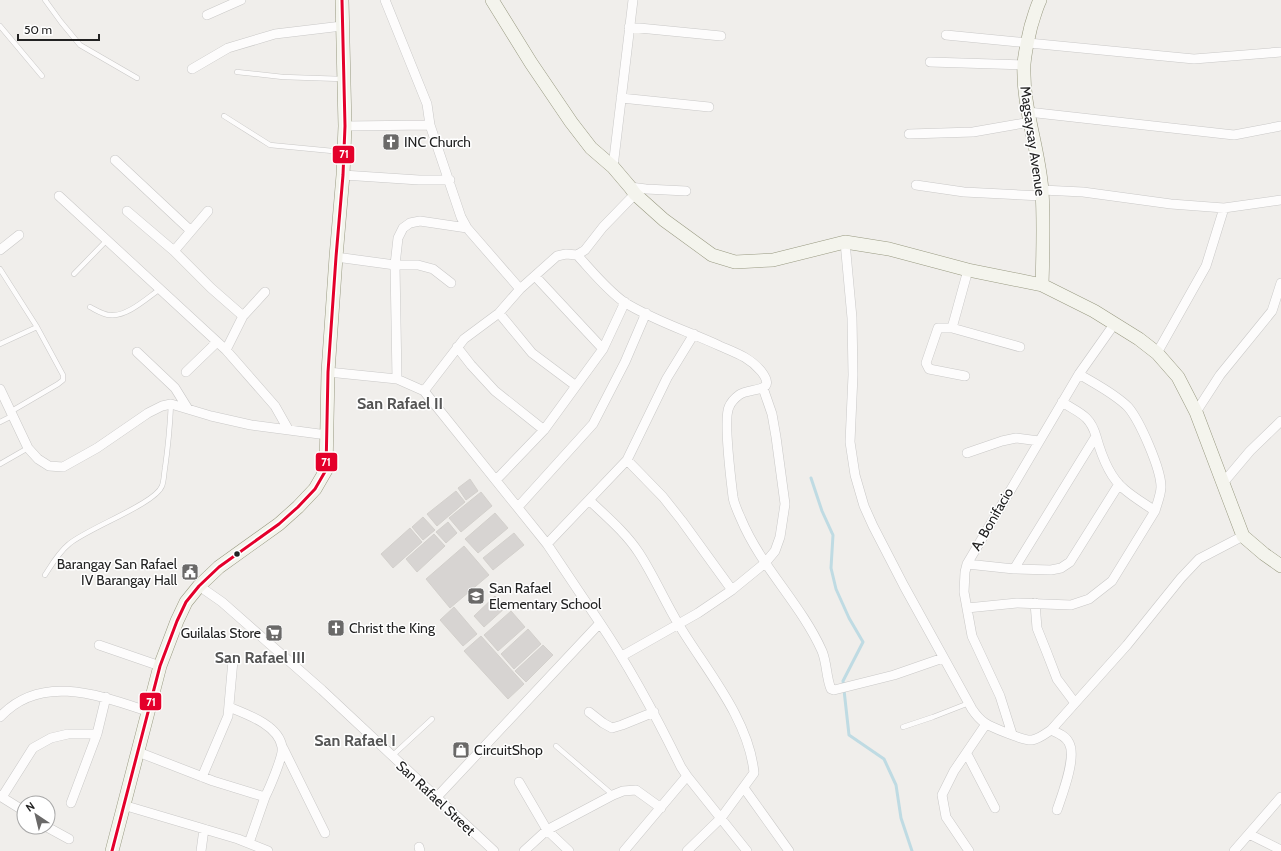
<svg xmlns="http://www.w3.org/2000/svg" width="1281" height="851" font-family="Cabin,sans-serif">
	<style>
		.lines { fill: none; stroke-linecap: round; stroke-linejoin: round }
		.stream { stroke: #bfdbe3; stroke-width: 3 }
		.building { fill: #d7d4d2; stroke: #d3d0cc }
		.lane-casing { stroke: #c9c8c7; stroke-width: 5.5 }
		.street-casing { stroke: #c9c8c7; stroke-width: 10 }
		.secondary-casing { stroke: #999a82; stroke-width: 14 }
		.lane { stroke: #fdfcfc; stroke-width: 4.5 }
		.street { stroke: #fdfcfc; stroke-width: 9 }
		.secondary { stroke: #f4f4ed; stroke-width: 13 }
		.bus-1-casing { stroke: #fff; stroke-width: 6 }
		.bus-1 { stroke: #e4002b; stroke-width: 3 }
		.bus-dot { fill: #222; stroke: #fff; stroke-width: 1.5 }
		.labels { text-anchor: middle; stroke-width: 3; stroke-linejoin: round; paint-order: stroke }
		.street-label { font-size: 14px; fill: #222; stroke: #fff }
		.poi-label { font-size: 14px; fill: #222; stroke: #fff; text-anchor: start }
		.quarter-label { font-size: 16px; font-weight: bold; fill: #555; stroke: #fff }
		.line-badge { stroke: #fff; stroke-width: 1.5 }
		.badge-label { font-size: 11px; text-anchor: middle; font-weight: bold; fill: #fff }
	</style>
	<rect width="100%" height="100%" fill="#f0eeeb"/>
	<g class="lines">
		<!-- stream -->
		<path class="stream" d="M811 478 822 511 833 535 831 568 836 589 849 618 863 642 843 681 849 735 884 759 896 785 901 818 912 851"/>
	</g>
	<!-- building -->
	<path class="building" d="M470 479 478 491 466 500 458 488Z
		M456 491 465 502 437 526 427 514Z
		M481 492 492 506 461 532 449 518Z
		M495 513 508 528 478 553 465 539Z
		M423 517 435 530 423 540 412 527Z
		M448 522 457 533 446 543 436 532Z
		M410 528 422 542 393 568 381 554Z
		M514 533 524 545 493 570 483 558Z
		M434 534 445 546 417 572 406 559Z
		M464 546 489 575 450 608 426 579Z
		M495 596 506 607 484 627 474 616Z
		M454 607 477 634 463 646 440 620Z
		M511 611 525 627 498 651 484 635Z
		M528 629 541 644 514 669 501 654Z
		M481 636 524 684 508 699 464 651Z
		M543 645 553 655 526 682 515 671Z"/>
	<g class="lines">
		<!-- lane casing -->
		<g class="lane-casing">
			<path id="lane" d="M45 0 61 22 80 45 137 78
				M0 26 42 76
				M237 72 283 77 342 79
				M224 116 270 145 343 152
				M0 269 37 327 63 375V380L58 384 10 412
				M74 274 107 240
				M90 307C96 310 103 315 110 315 127 317 147 298 160 289
				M0 344 37 327
				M0 422 12 416
				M0 464 28 448
				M45 575C52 564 59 552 69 544 88 528 155 504 162 486 164 481 164 473 165 468 168 447 170 425 171 404
				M903 727 933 717 969 703
				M556 746 613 795
				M392 756 432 719"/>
		</g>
		<!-- street casing -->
		<g class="street-casing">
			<path id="street" d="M385 0 427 104 430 125 461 217 467 228 520 289
				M207 15 241 0
				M629 27 721 36
				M946 35 1194 59 1281 52
				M930 62 1024 65
				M192 69 228 48 275 34 342 26
				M621 98 709 107
				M1028 112 1234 135 1281 126
				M345 126 430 125
				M909 134 973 132 1030 122
				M115 160 191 231
				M613 167 633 0
				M343 175 419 180H450
				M916 185 964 192 1042 196
				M630 187 646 189 686 191
				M1042 190 1083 192 1171 204 1224 208 1281 200
				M59 196 226 350 275 406 288 429
				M127 211 174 251 211 288 243 316
				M845 242 852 318 853 375 850 442 855 475 864 506 873 526 904 586 972 709C976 715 979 719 985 723 991 727 1024 741 1032 740 1039 739 1045 734 1051 730L1127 645 1181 578 1199 559 1243 536
				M0 250 19 235
				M174 251 208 211
				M577 255C592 271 606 289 624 302 652 320 690 332 720 346 736 353 749 357 761 371 779 394 749 387 739 395 735 398 731 402 729 407 723 419 731 480 733 497 734 504 738 512 741 519 761 567 801 604 822 651 827 663 826 677 831 689L834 690 894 675 943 658
				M336 257 395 265H418L433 269 451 283
				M968 270 952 328 1020 347
				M535 276 603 349
				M952 328H938L926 363 929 369 965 376
				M457 347 471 365 495 391 544 430
				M226 350 243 316 265 292
				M137 352 175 388 188 409
				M1157 353 1206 266 1224 208
				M186 372 216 343
				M328 372 397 379 424 391 547 544 600 623 436 798
				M1079 374C1095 384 1114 393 1128 407 1140 421 1161 469 1161 487 1161 494 1157 504 1155 511
				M397 379 395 265 398 238 403 228 410 223 420 221 467 228
				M576 386 603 349 625 302
				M0 389 28 448 38 459 49 466 63 467 97 448 148 413 162 406 171 404 211 416 251 425 327 435
				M424 391 464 339 499 313 520 289 557 256 566 254 577 255 585 250 603 227 635 194
				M1062 402C1079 413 1090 415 1096 436
				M1196 412 1220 375 1272 311 1281 283
				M967 453 1002 441 1016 438 1039 441
				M627 460 663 497 682 521 732 590
				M496 480 544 430 576 386 532 353 499 313
				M1223 483 1250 451 1281 421
				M589 500C607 517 626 533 639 553 654 576 665 602 679 625 706 670 749 719 754 773L721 818 687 851
				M518 507 593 424 625 362 646 313
				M547 544 627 460 667 378 694 334
				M967 564 1014 569 1096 436C1101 454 1109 477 1124 489 1133 497 1145 504 1155 511L1112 581 1089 599 1071 605 1017 603 967 608
				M1014 569 1051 570 1061 568 1070 562 1119 484
				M199 586 222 602 322 690 494 851
				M1035 603 1037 628 1047 653 1057 679 1075 703
				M600 623C631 669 657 718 681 767L687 776 624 851
				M99 645 160 666
				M622 656 698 613 732 590 765 563 775 551 780 537 785 504 776 437 772 414 763 388
				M229 707C246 714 279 725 282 747 284 755 269 789 265 797
				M589 712 603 723 612 728 622 725 654 712
				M0 717C40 673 99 695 147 711
				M1051 730C1058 733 1066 736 1069 743 1077 757 1062 795 1057 810
				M1012 734 1000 696 972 636 964 592 965 572 967 564 1079 374 1115 323
				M283 748 325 833
				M138 752 213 781 265 797 249 843
				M967 754 995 808
				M687 776 747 851
				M202 777 228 716 233 660
				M519 782 547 830 569 851
				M744 788 789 851
				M0 796 24 811
				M2 797 33 748 51 738 68 734H97
				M71 803 97 734 106 697
				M123 805 238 839 268 851
				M47 827 69 839
				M1249 834 1281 850
				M419 847 420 851
				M201 851 204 829
				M524 851 547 830 613 795 623 791 636 790 661 808
				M969 851 946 817 942 795 954 771 986 724
				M1234 851 1281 797"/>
		</g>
		<!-- secondary casing -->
		<g class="secondary-casing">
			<path id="secondary" d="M492 0 531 63 571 122 591 148 613 167 630 187 635 194 664 220 712 255 735 262 773 260 845 242 889 249 968 270 1042 285 1094 311 1139 339 1157 353 1178 377 1196 412 1243 536 1264 554 1281 566
				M1040 0C1036 8 1034 17 1031 26 1028 39 1025 51 1024 64 1022 107 1039 148 1042 191 1044 222 1043 253 1042 285
				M112 851 160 666 177 621 186 602 199 586 219 567 279 524 298 507 315 489 326 470 328 372 336 257 343 175 345 126 342 0"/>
		</g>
		<!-- lane -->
		<use href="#lane" class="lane"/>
		<!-- street -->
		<use href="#street" class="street"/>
		<!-- secondary -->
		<use href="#secondary" class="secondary"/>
		<!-- bus-1 casing -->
		<g class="bus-1-casing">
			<path id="bus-1" d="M112 851 160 666 177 621 186 602 199 586 219 567 279 524 298 507 315 489 326 470 328 372 336 257 343 175 345 126 342 0"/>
		</g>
		<!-- bus-1 -->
		<use href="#bus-1" class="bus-1"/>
	</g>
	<!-- icons -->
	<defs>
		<g id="church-square" transform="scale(0.9)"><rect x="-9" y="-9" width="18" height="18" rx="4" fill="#6a6968" stroke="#fff"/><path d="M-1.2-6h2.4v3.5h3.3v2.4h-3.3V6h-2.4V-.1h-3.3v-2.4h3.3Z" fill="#fff"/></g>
		<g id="civic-square" transform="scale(0.9)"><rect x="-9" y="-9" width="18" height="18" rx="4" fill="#6a6968" stroke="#fff"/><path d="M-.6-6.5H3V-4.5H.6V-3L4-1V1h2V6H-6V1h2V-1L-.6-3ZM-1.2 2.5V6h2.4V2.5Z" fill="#fff"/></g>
		<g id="school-square" transform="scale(0.9)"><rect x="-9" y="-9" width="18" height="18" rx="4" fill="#6a6968" stroke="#fff"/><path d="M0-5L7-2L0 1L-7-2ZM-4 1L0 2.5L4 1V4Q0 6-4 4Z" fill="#fff"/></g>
		<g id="supermarket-square" transform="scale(0.9)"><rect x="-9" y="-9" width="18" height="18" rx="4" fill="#6a6968" stroke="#fff"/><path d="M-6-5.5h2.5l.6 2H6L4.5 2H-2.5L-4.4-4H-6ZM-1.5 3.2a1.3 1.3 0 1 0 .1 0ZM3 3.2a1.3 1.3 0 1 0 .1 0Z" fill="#fff"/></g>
		<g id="shop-square" transform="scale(0.9)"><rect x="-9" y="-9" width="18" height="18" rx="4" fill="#6a6968" stroke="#fff"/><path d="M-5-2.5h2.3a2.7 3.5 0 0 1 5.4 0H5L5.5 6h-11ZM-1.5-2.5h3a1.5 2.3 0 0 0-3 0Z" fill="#fff"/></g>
	</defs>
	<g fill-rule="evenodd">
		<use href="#church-square" x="391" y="142"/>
		<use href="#civic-square" x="190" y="572"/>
		<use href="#school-square" x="476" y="596"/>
		<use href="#church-square" x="336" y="628"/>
		<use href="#supermarket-square" x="274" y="633"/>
		<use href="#shop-square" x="461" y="750"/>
	</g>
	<!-- markers -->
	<circle class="bus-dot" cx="237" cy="554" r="3.5"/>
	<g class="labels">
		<!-- street labels -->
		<g class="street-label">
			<text transform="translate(1033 141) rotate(82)" y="5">Magsaysay Avenue</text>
			<text transform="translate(992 519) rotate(-60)" y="5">A. Bonifacio</text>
			<text transform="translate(436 798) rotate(43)" y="5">San Rafael Street</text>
		</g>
		<!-- poi labels -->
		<g class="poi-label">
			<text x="404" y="147">INC Church</text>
			<text x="177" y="569" text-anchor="end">Barangay San Rafael<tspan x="177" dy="16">IV Barangay Hall</tspan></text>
			<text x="489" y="593">San Rafael<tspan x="489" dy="16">Elementary School</tspan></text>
			<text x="349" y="633">Christ the King</text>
			<text x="261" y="638" text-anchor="end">Guilalas Store</text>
			<text x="474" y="755">CircuitShop</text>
		</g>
		<!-- quarter labels -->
		<g class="quarter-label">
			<text x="400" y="409">San Rafael II</text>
			<text x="260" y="663">San Rafael III</text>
			<text x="355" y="746">San Rafael I</text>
		</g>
	</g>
	<g class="line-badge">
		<rect x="332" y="145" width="23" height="19" rx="4" fill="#e4002b"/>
		<rect x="315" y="452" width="23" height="20" rx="4" fill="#e4002b"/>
		<rect x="139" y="692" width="23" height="19" rx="4" fill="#e4002b"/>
	</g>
	<g class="badge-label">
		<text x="344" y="158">71</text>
		<text x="326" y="466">71</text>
		<text x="151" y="706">71</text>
	</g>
	<!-- north arrow -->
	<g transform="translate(36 815) rotate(325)"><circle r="19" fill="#ffffff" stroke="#a7a7a7"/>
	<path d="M0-3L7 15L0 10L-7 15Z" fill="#6a6968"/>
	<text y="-6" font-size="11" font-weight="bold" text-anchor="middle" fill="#222222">N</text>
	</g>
	<!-- scale -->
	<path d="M18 34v6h81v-6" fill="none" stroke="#222222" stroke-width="2"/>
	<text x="24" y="34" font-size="12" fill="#222222" stroke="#ffffff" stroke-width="3" paint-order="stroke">50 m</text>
</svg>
